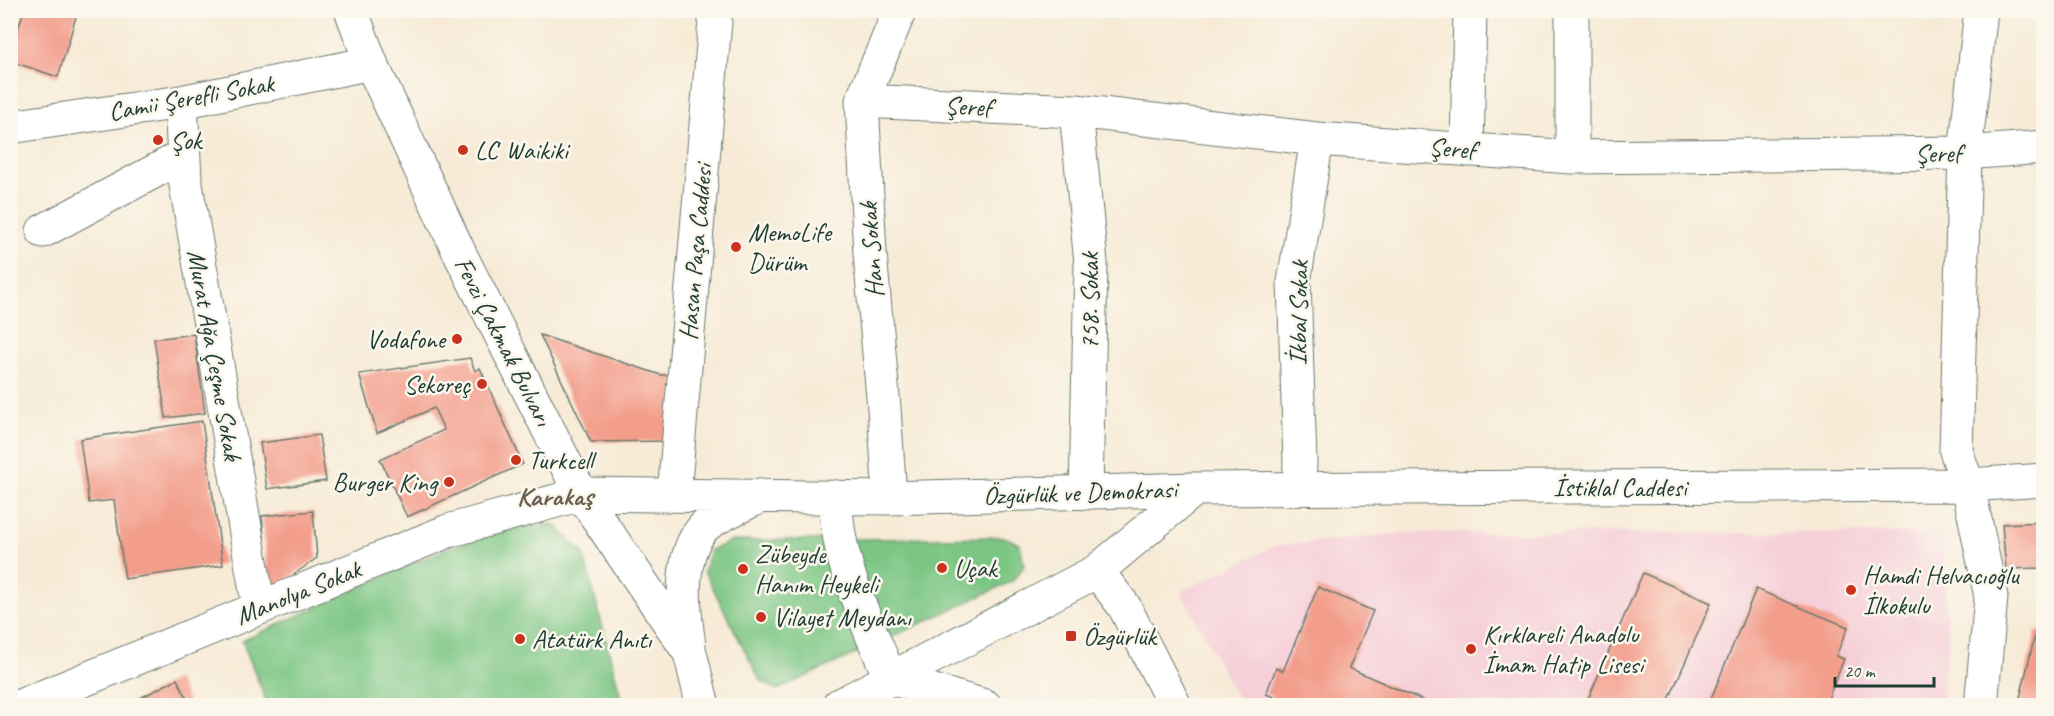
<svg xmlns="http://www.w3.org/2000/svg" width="2054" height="716" font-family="Caveat,sans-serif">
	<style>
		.built { fill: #f6cfd9 }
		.green { fill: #7bc684; stroke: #4d825c; stroke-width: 1.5 }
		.building { fill: #f39d8b }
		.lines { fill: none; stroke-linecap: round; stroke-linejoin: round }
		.minor-casing { stroke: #6b7a6d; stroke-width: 35 }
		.minor { stroke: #fff; stroke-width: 33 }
		.poi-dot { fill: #c8321e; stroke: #fbf7ec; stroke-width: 2 }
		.labels { text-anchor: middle; stroke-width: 5; stroke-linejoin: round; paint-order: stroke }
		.street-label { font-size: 26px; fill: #1f3d34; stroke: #fbf7ec }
		.poi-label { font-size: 26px; fill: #1f3d34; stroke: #fbf7ec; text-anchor: start }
		.neighbourhood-label { font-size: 27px; font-weight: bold; fill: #695f52; stroke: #fbf7ec }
	</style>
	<rect width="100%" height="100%" fill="#fbf7ec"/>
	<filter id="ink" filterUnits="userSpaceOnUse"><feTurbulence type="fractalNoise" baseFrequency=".0167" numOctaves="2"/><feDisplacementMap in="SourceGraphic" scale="12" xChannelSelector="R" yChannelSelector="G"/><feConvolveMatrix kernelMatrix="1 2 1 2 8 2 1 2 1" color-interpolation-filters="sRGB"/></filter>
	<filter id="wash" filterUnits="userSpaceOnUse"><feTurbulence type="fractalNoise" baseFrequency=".008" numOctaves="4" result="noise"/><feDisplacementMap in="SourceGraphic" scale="24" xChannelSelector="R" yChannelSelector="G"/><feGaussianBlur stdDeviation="1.35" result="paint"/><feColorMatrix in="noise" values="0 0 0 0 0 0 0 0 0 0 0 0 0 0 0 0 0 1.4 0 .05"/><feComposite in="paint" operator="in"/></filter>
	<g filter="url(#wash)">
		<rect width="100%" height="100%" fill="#f7ebd7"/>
		<!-- built -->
		<path class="built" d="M1406 533H1943L1948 646 1941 705H1241L1181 592 1274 546Z"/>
		<!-- green -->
		<path class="green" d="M554 524 583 553 623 705H268L242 641 447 548 520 527Z
			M1004 537 1020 544 1024 566 1013 581 777 690 760 680 704 571 710 550 732 541Z"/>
		<g id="blocks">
			<!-- building -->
			<path class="building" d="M24 10H78L58 77 10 61V55Z
				M194 334 205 413 166 418 154 339Z
				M540 335 661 375H675L671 441 591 442Z
				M470 358 475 371 480 368 523 464 407 517 380 459 444 430 434 408 377 433 359 374Z
				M202 421 223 565 125 579 114 500 89 503 80 439Z
				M319 435 326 481 267 489 260 443Z
				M313 511 317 558 269 592 262 516Z
				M2044 522V568L2006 569 2002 524Z
				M1643 573 1711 603 1666 706H1585Z
				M1318 587 1373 611 1349 668 1436 706H1270L1274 697 1266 694 1276 668 1283 671Z
				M1756 589 1848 627 1836 656 1844 659 1825 706H1708Z
				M2036 631 2044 632V706H2018Z
				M177 679 191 706H125Z"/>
		</g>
	</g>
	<g filter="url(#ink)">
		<use href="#blocks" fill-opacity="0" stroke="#6b7a6d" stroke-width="1.5"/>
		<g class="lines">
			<!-- minor casing -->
			<g class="minor-casing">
				<path id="minor" d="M351 10 371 63 460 254 581 494 690 653 703 706
					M862 101 1076 111 1317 139 1572 157 1965 153 2044 147
					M181 102 185 179 259 608
					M1076 111 1091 263 1086 493
					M10 127 181 102 371 63
					M1467 150 1470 10
					M1572 157V10
					M43 231 183 156
					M1299 488 1300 462 1294 282 1317 139
					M674 494 716 10
					M836 497C835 560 867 621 890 678
					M890 498 884 408 870 254 862 101 900 10
					M1097 571 1124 606 1175 706
					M689 646C684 611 677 558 703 528 713 517 746 504 761 496
					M890 678 985 706
					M20 706 448 531 581 494 890 498 1195 489 1968 485 2044 480
					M838 706 1097 571 1195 489
					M1981 706 1991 597 1968 485 1956 451 1965 153 1981 10"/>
			</g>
			<!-- minor -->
			<use href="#minor" class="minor"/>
		</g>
	</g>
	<!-- markers -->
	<g class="poi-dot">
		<circle cx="158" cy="140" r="6"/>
		<circle cx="463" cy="150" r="6"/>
		<circle cx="736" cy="247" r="6"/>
		<circle cx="457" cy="339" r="6"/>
		<circle cx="482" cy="384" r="6"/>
		<circle cx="516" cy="460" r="6"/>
		<circle cx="449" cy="482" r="6"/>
		<circle cx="942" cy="568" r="6"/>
		<circle cx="743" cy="569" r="6"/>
		<circle cx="1851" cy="590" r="6"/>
		<circle cx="761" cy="617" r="6"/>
		<rect x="1065" y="630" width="12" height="12" rx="3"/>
		<circle cx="520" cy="639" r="6"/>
		<circle cx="1471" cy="649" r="6"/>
	</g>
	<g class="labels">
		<!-- street labels -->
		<g class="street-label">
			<text transform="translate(191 97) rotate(-10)" y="9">Camii Şerefli Sokak</text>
			<text transform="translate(968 106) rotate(3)" y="9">Şeref</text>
			<text transform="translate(1452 148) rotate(4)" y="9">Şeref</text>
			<text transform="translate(1938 153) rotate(-1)" y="9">Şeref</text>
			<text transform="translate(871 250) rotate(-94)" y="9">Han Sokak</text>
			<text transform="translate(695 252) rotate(-85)" y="9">Hasan Paşa Caddesi</text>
			<text transform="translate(1089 301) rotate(-90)" y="9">758. Sokak</text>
			<text transform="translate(1298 313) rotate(-89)" y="9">İkbal Sokak</text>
			<text transform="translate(504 341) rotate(63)" y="9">Fevzi Çakmak Bulvarı</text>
			<text transform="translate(215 355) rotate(80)" y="9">Murat Ağa Çeşme Sokak</text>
			<text x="1620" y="496">İstiklal Caddesi</text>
			<text transform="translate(1080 492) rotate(-2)" y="9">Özgürlük ve Demokrasi</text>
			<text transform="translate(298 592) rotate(-22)" y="9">Manolya Sokak</text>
		</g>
		<!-- poi labels -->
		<g class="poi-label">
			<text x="170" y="149">Şok</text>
			<text x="475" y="159">LC Waikiki</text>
			<text x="748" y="241">MemoLife<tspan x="748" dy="30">Dürüm</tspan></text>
			<text x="445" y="348" text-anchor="end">Vodafone</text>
			<text x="470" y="393" text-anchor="end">Sekoreç</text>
			<text x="528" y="469">Turkcell</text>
			<text x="437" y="491" text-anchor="end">Burger King</text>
			<text x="755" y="563">Zübeyde<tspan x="755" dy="30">Hanım Heykeli</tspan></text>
			<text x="954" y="577">Uçak</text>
			<text x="1863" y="584">Hamdi Helvacıoğlu<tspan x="1863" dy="30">İlkokulu</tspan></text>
			<text x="773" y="626">Vilayet Meydanı</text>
			<text x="1483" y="643">Kırklareli Anadolu<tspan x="1483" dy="30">İmam Hatip Lisesi</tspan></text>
			<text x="1083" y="645">Özgürlük</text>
			<text x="532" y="648">Atatürk Anıtı</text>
		</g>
		<!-- neighbourhood labels -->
		<g class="neighbourhood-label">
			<text x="555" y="505">Karakaş</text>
		</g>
	</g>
	<!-- margin -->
	<rect width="2054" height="716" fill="none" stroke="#fbf7ec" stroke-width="36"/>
	<!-- scale -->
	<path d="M1835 677v9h99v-9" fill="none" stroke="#1f3d34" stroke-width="3"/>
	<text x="1844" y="677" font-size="18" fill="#1f3d34" stroke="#fbf7ec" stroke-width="4.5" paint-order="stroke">20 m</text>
</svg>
